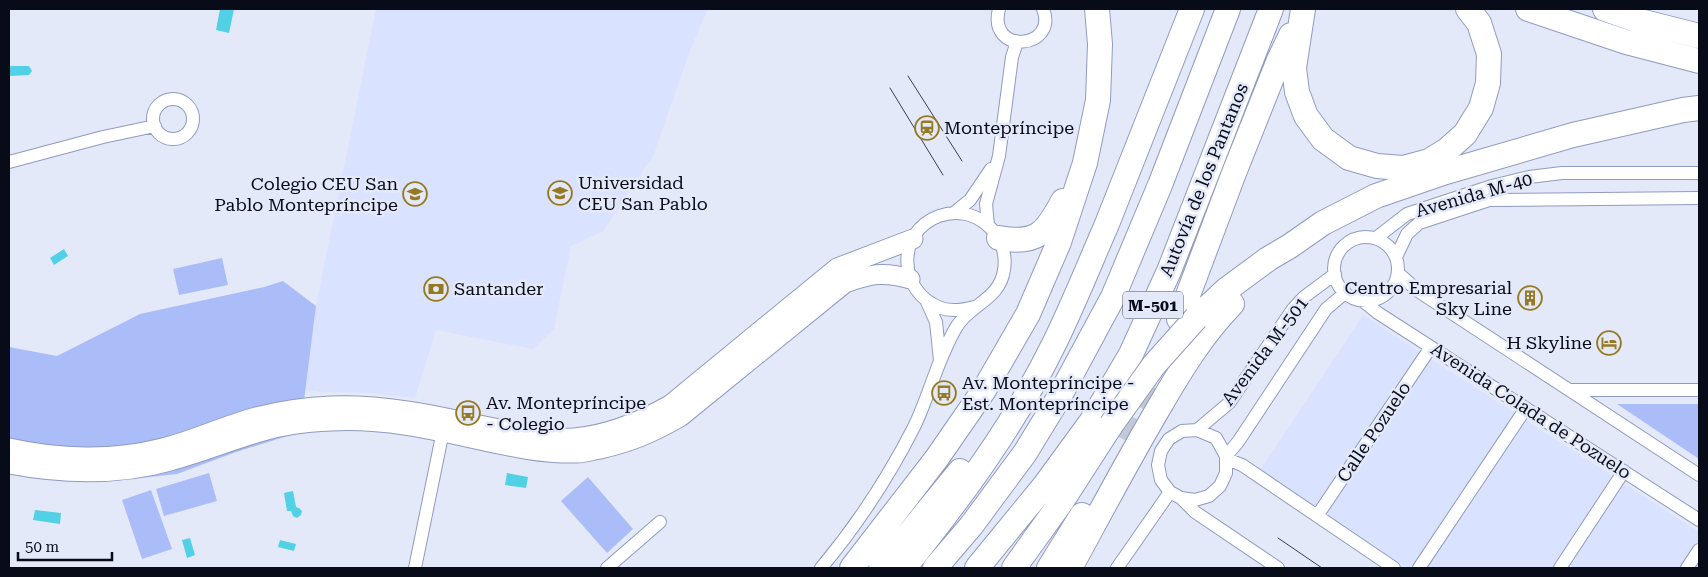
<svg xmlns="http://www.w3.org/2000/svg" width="1708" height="577" font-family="'Roboto Serif',serif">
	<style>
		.built { fill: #d9e2fe }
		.green { fill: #abbdf8 }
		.water { fill: #51d0e6 }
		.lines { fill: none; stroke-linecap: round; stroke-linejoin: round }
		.highway-tunnel { stroke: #c3c8d7; stroke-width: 24; stroke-dasharray: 24 12; stroke-linecap: butt }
		.street-casing { stroke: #8f9bc0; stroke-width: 14 }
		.secondary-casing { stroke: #8f9bc0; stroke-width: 21 }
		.highway-casing { stroke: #8f9bc0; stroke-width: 26 }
		.street { stroke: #fff; stroke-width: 12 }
		.secondary { stroke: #fff; stroke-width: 19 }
		.highway { stroke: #fff; stroke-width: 24 }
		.tram { stroke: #3a3d4b; stroke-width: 1 }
		.highway-bridge-casing { stroke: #8f9bc0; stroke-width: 26; stroke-linecap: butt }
		.highway-bridge { stroke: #fff; stroke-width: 24 }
		.labels { text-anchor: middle; stroke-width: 5; stroke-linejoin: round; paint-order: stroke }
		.shield { fill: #e4e9f9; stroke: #4a4e5c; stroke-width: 1 }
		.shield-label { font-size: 16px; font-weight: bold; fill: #080b18 }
		.poi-label { font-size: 18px; fill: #080b18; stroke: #e4e9f9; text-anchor: start }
		.street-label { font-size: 18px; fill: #080b18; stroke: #e4e9f9 }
	</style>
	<rect width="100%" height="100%" fill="#e4e9f9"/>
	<!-- built -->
	<path class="built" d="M376 9H708L690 50 654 154 603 231 571 246 554 329 533 349 436 330 415 398 372 393 321 392 305 390 316 306Z
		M1363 315 1699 532V568H1408L1260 470Z"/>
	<!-- green -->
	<path class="green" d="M222 258 228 285 179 295 173 269Z
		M283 281 316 306 300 432 236 452 177 474 114 481 17 472 9 470V347L57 356 140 314 264 287Z
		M1617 404H1699V459Z
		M209 473 217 501 164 516 156 489Z
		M588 477 633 529 607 553 561 501Z
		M151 490 172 549 142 559 122 500Z"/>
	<!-- water -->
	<path class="water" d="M220 9H234L229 33 216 30Z
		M9 66H29L32 71 29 75 9 76Z
		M64 249 68 256 54 265 50 258Z
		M507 473 528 477 526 488 505 485Z
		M293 491 296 507 299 508 302 511 301 515 297 518 293 516 291 511H287L284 493Z
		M35 510 61 513 60 524 33 520Z
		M190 538 195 555 187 558 182 540Z
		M280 540 296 544 294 551 278 547Z"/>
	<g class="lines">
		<!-- highway-tunnel -->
		<path class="highway-tunnel" d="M1125 440 1155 374"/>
		<!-- street casing -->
		<g class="street-casing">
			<path id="street" d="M999 9C987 56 1059 49 1043 9
				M153 119a20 20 0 1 1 40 0a20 20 0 1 1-40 0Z
				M9 162 103 137 155 126
				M954 213 970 200 991 169
				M988 225 986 204 999 156 1012 57 1017 42
				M1334 269a32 32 0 1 1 64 0a32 32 0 1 1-64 0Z
				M1376 238 1407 214 1492 186 1529 177 1562 173H1699
				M1396 257 1407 234 1419 223 1489 200 1699 198
				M1398 273 1418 291 1699 475
				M1363 301 1378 313 1699 520
				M927 302 936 322 940 360
				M1571 390H1699
				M1197 430 1229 403 1293 309 1304 297 1335 274
				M1226 456 1238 442 1326 309 1345 293
				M1227 459 1242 465 1394 568
				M1181 498 1195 500 1209 496 1220 486 1226 473V456L1216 438 1197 430 1182 431 1169 439 1161 451 1158 465 1161 480 1170 492 1181 498 1195 512 1278 568
				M1317 516 1431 347
				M415 568 444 426
				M607 568 660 522
				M821 568C858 524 888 478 914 427 930 394 938 357 957 326 971 304 1000 299 1004 270 1010 233 973 203 939 216 895 232 898 293 941 308 952 312 963 310 974 307
				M1117 568 1170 492
				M1419 568 1526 408
				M1560 568 1624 471
				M1687 568 1699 550"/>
		</g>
		<!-- secondary casing -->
		<g class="secondary-casing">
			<path id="secondary" d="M9 448C58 459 113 461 163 448 194 440 224 426 256 417 280 411 306 407 331 406 383 404 433 415 484 426 514 432 544 440 574 438 609 435 640 422 670 405L837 268 913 239
				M9 464C62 474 117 476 170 461 200 453 229 441 260 432 282 425 307 422 331 421 381 418 432 429 480 440 512 447 544 454 577 453 585 453 592 450 600 449 631 442 652 433 680 417L845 283C870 274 884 271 910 279"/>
		</g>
		<!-- highway casing -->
		<g class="highway-casing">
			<path id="highway" d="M1303 9 1294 68 1297 92 1306 116 1323 139 1349 158 1377 166 1403 168 1429 161 1447 150 1465 134 1481 108 1488 83 1489 54 1479 23 1468 9
				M1528 9 1626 42 1699 61
				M1605 9 1636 20 1699 36
				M999 238C1037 245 1046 233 1063 201
				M1196 318 1226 290 1268 259 1290 246 1323 223 1376 196 1446 172 1573 135 1683 110 1699 108
				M1179 319 1234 173 1279 60 1291 35
				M852 568 937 458 984 390 1028 314 1059 242 1085 163 1098 100 1100 44 1097 9
				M881 568 960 471
				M904 568C961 497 1015 424 1055 342 1074 303 1090 263 1107 224 1136 152 1164 80 1192 9
				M935 568 971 526 1025 453 1058 399 1113 297 1160 185 1228 9
				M977 568 1045 485 1091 422 1131 354 1169 271 1271 9
				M1014 568 1062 501 1111 425
				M1049 568 1082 515
				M1070 568C1100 513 1129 458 1161 404 1182 368 1203 334 1232 304"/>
		</g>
		<!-- street -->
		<use href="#street" class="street"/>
		<!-- secondary -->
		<use href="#secondary" class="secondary"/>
		<!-- highway -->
		<use href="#highway" class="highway"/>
		<!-- tram -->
		<path class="tram" d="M908 76 962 161
			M890 88 943 175
			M1278 538 1322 568"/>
		<!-- highway-bridge casing -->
		<g class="highway-bridge-casing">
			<path id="highway-bridge" d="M1111 425 1154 365 1196 318"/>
		</g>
		<!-- highway-bridge -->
		<use href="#highway-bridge" class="highway-bridge"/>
	</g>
	<!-- icons -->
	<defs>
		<g id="station-ring" transform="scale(1.25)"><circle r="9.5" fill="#e4e9f9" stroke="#957a22" stroke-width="1.5"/><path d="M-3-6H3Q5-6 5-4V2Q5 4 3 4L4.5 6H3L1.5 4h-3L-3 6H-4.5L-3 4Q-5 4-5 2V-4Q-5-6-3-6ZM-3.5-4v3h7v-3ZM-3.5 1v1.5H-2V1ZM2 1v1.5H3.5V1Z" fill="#957a22"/></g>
		<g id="university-ring" transform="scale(1.25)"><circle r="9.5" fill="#e4e9f9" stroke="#957a22" stroke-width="1.5"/><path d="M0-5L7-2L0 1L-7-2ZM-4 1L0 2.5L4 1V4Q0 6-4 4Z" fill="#957a22"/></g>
		<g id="school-ring" transform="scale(1.25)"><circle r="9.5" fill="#e4e9f9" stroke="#957a22" stroke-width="1.5"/><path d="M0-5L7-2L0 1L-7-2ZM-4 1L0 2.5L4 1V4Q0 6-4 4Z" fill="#957a22"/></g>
		<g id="bank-ring" transform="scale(1.25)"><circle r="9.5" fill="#e4e9f9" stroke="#957a22" stroke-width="1.5"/><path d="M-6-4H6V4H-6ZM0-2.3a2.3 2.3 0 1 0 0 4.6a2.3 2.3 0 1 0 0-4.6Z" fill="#957a22"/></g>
		<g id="building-ring" transform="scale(1.25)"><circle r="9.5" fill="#e4e9f9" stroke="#957a22" stroke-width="1.5"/><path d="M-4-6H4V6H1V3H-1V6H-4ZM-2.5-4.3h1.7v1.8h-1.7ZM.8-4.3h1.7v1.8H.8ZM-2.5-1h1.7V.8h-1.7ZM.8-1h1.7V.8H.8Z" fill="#957a22"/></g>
		<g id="hotel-ring" transform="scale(1.25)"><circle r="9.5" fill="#e4e9f9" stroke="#957a22" stroke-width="1.5"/><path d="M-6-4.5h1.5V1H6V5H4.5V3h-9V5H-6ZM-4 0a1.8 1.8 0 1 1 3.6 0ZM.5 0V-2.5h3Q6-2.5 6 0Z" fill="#957a22"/></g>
		<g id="bus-ring" transform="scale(1.25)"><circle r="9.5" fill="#e4e9f9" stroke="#957a22" stroke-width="1.5"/><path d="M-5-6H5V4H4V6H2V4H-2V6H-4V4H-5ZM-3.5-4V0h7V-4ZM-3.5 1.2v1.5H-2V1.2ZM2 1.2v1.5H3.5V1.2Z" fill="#957a22"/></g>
	</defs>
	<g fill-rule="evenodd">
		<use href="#station-ring" x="927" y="128"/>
		<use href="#university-ring" x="560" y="193"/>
		<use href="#school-ring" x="415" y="194"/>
		<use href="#bank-ring" x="436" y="289"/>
		<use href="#building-ring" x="1530" y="298"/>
		<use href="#hotel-ring" x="1609" y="343"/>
		<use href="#bus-ring" x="944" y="393"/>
		<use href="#bus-ring" x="468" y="413"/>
	</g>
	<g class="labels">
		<!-- shield labels -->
		<rect class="shield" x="1123" y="291.5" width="60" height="27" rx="4"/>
		<g class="shield-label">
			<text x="1153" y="311">M-501</text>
		</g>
		<!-- poi labels -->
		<g class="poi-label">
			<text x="944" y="134">Montepríncipe</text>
			<text x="578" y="189">Universidad<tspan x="578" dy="21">CEU San Pablo</tspan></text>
			<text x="398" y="190" text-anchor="end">Colegio CEU San<tspan x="398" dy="21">Pablo Montepríncipe</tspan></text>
			<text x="1512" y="294" text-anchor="end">Centro Empresarial<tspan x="1512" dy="21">Sky Line</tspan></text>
			<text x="454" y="295">Santander</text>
			<text x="1592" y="349" text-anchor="end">H Skyline</text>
			<text x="962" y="389">Av. Montepríncipe -<tspan x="962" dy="21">Est. Montepríncipe</tspan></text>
			<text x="486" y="409">Av. Montepríncipe<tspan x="486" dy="21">- Colegio</tspan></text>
		</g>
		<!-- street labels -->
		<g class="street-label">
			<text transform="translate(1204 180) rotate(-68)" y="6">Autovía de los Pantanos</text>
			<text transform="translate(1474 195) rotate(-16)" y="6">Avenida M-40</text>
			<text transform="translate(1265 351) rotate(-53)" y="6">Avenida M-501</text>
			<text transform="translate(1531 411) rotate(33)" y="6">Avenida Colada de Pozuelo</text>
			<text transform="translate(1374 432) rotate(-56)" y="6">Calle Pozuelo</text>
		</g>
	</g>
	<!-- border -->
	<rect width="1708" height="577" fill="none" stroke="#080b18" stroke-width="20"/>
	<!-- scale -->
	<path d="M18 552v8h94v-8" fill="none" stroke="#080b18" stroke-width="2.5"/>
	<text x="25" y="552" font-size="15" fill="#080b18" stroke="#e4e9f9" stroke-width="4" paint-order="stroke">50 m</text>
</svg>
